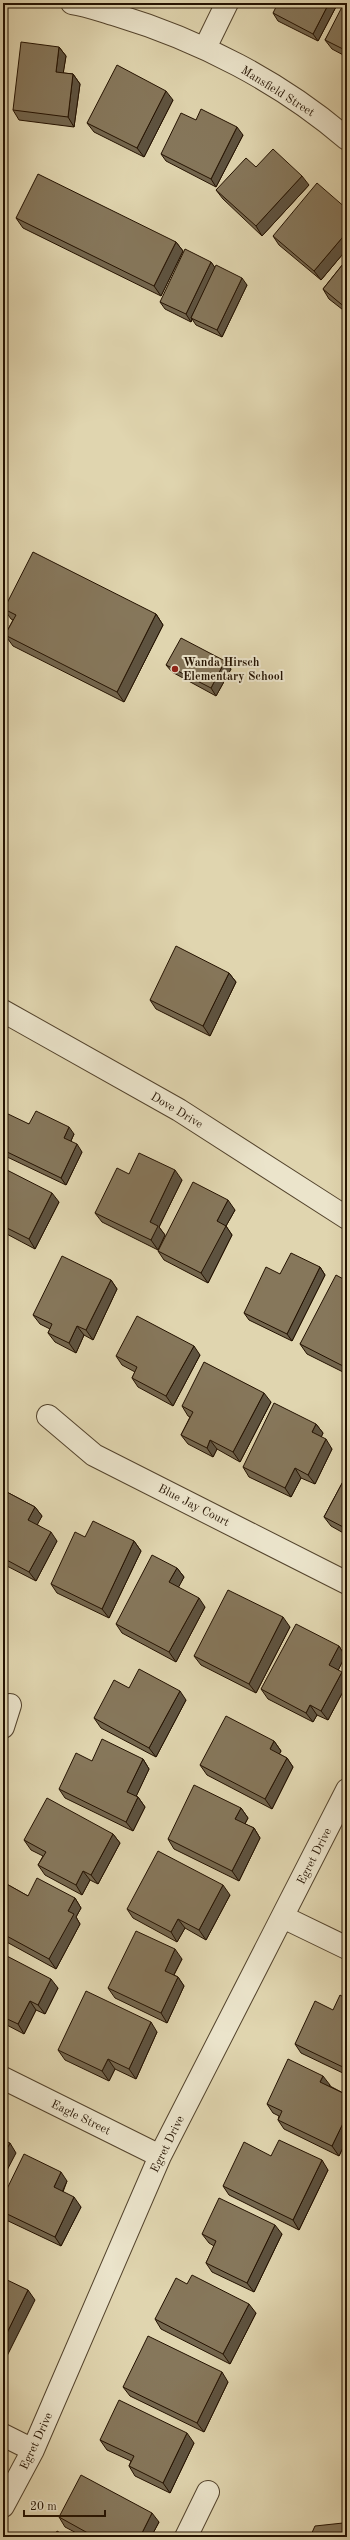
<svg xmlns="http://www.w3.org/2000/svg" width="350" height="2540" font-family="'Old Standard TT',serif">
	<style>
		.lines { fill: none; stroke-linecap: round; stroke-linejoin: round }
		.minor-casing { stroke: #53432c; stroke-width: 24 }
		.minor { stroke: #ebe4cb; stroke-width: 22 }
		.wall { fill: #73664e; stroke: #241201 }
		.shaded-wall { fill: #5e5340; stroke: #241201 }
		.building { fill: #86775b; stroke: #241201 }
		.poi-dot { fill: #8f2418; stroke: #ebe4cb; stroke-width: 1.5 }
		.labels { text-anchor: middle; stroke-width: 4; stroke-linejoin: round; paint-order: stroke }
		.street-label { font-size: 12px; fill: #241201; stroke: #ebe4cb }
		.poi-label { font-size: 12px; font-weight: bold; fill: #241201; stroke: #ebe4cb; text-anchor: start }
	</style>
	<rect width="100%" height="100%" fill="#e0d5af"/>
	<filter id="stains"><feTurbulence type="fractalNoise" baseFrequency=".005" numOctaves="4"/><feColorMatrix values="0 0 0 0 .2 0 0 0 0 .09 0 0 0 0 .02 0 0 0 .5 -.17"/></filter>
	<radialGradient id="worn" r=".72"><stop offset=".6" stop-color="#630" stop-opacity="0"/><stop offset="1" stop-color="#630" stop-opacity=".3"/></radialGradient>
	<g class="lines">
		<!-- minor casing -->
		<g class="minor-casing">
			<path id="minor" d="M72 3C87 5 102 11 116 15 199 40 281 82 347 139
				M205 48 227 3
				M3 1011 179 1110 347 1218
				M48 1416 94 1455 347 1583
				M3 1727 10 1705
				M283 1917 347 1948
				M3 2078 160 2156
				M3 2435 33 2450
				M3 2506 33 2450 160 2156 347 1790
				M186 2537 208 2492"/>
		</g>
		<!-- minor -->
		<use href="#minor" class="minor"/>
	</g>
	<!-- wall -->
	<path class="wall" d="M338 3 318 41 278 21 273 13Z
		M347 3V57L332 49 325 40Z
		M59 47 66 56 63 73 73 74 80 84 74 127 19 120 13 110Z
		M173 100 144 157 94 132 87 123Z
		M196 120 243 135 216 187 166 161 161 154Z
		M256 167 309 185 262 236 223 199 216 190Z
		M347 209V249L321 280 279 245 273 236Z
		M16 218 176 242 183 251 161 296 23 228Z
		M347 259V313L329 299 323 289Z
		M211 262 215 268 247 285 222 337 196 325 192 319 191 322 165 309 160 302Z
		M4 609 156 614 163 625 124 702 13 646 5 635 13 620 11 619Z
		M166 665 231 669 216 696 172 672Z
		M229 973 236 982 210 1036 156 1009 150 1000Z
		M3 1120 29 1124 74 1134 71 1141 82 1152 66 1185 3 1155Z
		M3 1168 59 1202 35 1249 3 1232Z
		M129 1174 182 1180 159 1227 165 1235 158 1250 102 1222 95 1213Z
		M235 1210 226 1226 232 1235 208 1283 164 1260 158 1251Z
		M320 1267 325 1275 292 1341 249 1320 244 1313 280 1274Z
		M111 1280 117 1289 93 1340 84 1335 76 1353 55 1342 48 1333 50 1329 40 1324 33 1315Z
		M347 1281V1374L307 1354 300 1344Z
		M200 1355 173 1406 138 1387 132 1378 135 1372 122 1365 116 1356Z
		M271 1402 240 1462 217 1449 213 1457 188 1444 181 1435 190 1417 188 1416 182 1406Z
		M316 1424 323 1433 321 1437 332 1449 315 1484 301 1478 291 1497 249 1477 243 1467Z
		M347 1474V1535L331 1526 324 1517Z
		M3 1490 35 1507 42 1516 37 1524 57 1541 36 1581 3 1564Z
		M85 1537 134 1541 141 1551 109 1618 57 1593 51 1584Z
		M177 1568 184 1577 178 1587 205 1607 176 1662 122 1633 116 1624Z
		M290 1627 256 1693 201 1665 194 1656Z
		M339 1646 345 1656 338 1670 347 1680V1684L328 1720 317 1715 313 1722 268 1699 261 1689Z
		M129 1688 186 1700 156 1757 101 1728 94 1718Z
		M274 1741 281 1751 279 1754 287 1758 293 1767 272 1809 207 1775 200 1765Z
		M143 1759 149 1769 136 1796 138 1797 145 1807 133 1831 65 1798 59 1789 92 1761Z
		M241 1808 248 1818 245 1824 254 1828 260 1838 239 1881 174 1849 168 1839Z
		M113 1834 120 1843 98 1884 90 1880 82 1895 45 1875 38 1865 43 1856 31 1850 24 1840Z
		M3 1882 28 1896 75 1898 81 1908 76 1917 80 1924 56 1969 3 1940Z
		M230 1895 206 1940 185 1928 177 1942 133 1918 127 1909Z
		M3 1954 58 1988 45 2014 36 2010 24 2034 3 2023Z
		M182 1959 174 1975 178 1977 184 1986 167 2023 115 1998 108 1988Z
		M347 1999V2075L301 2053 295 2044Z
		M157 2032 136 2079 115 2069 109 2081 65 2060 58 2050Z
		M330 2085V2086L347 2095V2139L339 2156 284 2129 278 2120 279 2116 273 2113 267 2104Z
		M271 2156 328 2170 299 2230 229 2195 223 2186Z
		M67 2181 63 2192 81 2207 61 2246 4 2219 3 2218V2197Z
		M202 2234H282L254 2292 212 2272 206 2263 214 2246 209 2243Z
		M187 2284 256 2313 230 2364 161 2329 155 2319Z
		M228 2382 204 2432 130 2396 123 2387Z
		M100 2440 194 2443 170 2493 135 2476 129 2466 131 2461 107 2450Z
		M59 2517 159 2522 151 2537H84L65 2527Z"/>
	<!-- shaded-wall -->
	<path class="shaded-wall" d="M329 3H338L318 41 313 34Z
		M59 47 66 56 62 81 56 72Z
		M73 74 80 84 74 127 68 117Z
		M166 91 173 100 144 157 137 148Z
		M237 127 243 135 216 187 211 179Z
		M302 176 309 185 262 236 256 226Z
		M347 232V249L321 280 314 271Z
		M176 242 183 251 161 296 154 286Z
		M211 262 216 269 191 318 192 319 191 322 186 314Z
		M242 278 247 285 222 337 217 330Z
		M156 614 163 625 124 702 117 692Z
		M225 661 231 669 216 696 211 688Z
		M229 973 236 982 210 1036 203 1026Z
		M69 1127 74 1134 69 1145 64 1138Z
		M77 1144 82 1152 66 1185 61 1178Z
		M175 1170 182 1180 159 1227 165 1235 158 1250 151 1240 150 1222Z
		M52 1193 59 1202 35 1249 29 1239Z
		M228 1200 235 1210 226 1226 232 1235 208 1283 201 1273 217 1221Z
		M320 1267 325 1275 292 1341 287 1334Z
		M111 1280 117 1289 93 1340 86 1330Z
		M77 1326 84 1335 76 1353 69 1343Z
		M194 1346 200 1355 173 1406 166 1396Z
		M347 1359V1371L343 1366Z
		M264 1393 271 1402 240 1462 233 1452Z
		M316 1424 323 1433 319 1442 312 1432Z
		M326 1439 332 1449 315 1484 308 1475Z
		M210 1440 217 1449 213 1457 207 1448Z
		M295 1468 301 1478 291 1497 285 1488Z
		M35 1507 42 1516 35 1529 28 1520Z
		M51 1532 57 1541 36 1581 29 1572Z
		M134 1541 141 1551 109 1618 102 1609Z
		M177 1568 184 1577 176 1592 169 1582Z
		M199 1598 205 1607 176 1662 169 1652Z
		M283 1617 290 1627 256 1693 249 1684Z
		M339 1646 345 1656 336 1675 329 1665Z
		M342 1672 347 1680V1684L328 1720 321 1711Z
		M180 1691 186 1700 156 1757 149 1748Z
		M310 1705 317 1715 313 1722 306 1713Z
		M274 1741 281 1751 277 1759 270 1749Z
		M287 1758 293 1767 272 1809 265 1799Z
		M143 1759 149 1769 134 1801 127 1792Z
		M138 1797 145 1807 133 1831 126 1822Z
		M241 1808 248 1818 242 1829 235 1819Z
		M254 1828 260 1838 239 1881 232 1871Z
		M113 1834 120 1843 98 1884 91 1875Z
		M83 1871 90 1880 82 1895 76 1885Z
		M223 1885 230 1895 206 1940 199 1930Z
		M75 1898 81 1908 76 1917 80 1924 56 1969 49 1959 68 1911Z
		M178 1919 185 1928 177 1942 171 1932Z
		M175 1949 182 1959 171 1980 165 1971Z
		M178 1977 184 1986 167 2023 161 2013Z
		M51 1979 58 1988 45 2014 38 2005Z
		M30 2001 36 2010 24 2034 18 2024Z
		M151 2022 157 2032 136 2079 129 2069Z
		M108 2059 115 2069 109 2081 102 2071Z
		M323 2076 330 2085 327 2091 320 2082Z
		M347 2115V2139L339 2156 332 2146Z
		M10 2143 16 2153 3 2178V2156Z
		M322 2160 328 2170 299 2230 293 2220Z
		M61 2172 67 2181 60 2197 54 2187Z
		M74 2197 81 2207 61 2246 55 2237Z
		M275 2225 282 2234 254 2292 247 2283Z
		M28 2290 35 2300 3 2364V2341Z
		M249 2304 256 2313 230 2364 223 2354Z
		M222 2372 228 2382 204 2432 197 2423Z
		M187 2433 194 2443 170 2493 163 2483Z
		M152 2513 159 2522 151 2537H140Z
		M343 2523 347 2529V2537H345Z"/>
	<!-- building -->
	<path class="building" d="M278 3H329L313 34 273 13Z
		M344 3H347V51L325 40Z
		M21 42 59 47 56 72 73 74 68 117 13 110Z
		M117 65 166 91 137 148 87 123Z
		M201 109 237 127 211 179 161 154 181 113 196 120Z
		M273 149 302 176 256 226 216 190 246 158 256 167Z
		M38 174 176 242 154 286 16 218Z
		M317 183 347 209V232L314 271 273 236Z
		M185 249 211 262 186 314 160 302Z
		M347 259V309L323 289Z
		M216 265 242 278 217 330 191 318Z
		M33 552 156 614 117 692 5 635 16 615 4 609Z
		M181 638 225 661 211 688 166 665Z
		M176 946 229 973 203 1026 150 1000Z
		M36 1111 69 1127 64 1138 77 1144 61 1178 3 1150V1120L6 1113 29 1124Z
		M139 1153 175 1170 150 1222 158 1226 151 1240 95 1213 117 1168 129 1174Z
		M3 1168 52 1193 29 1239 3 1226Z
		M193 1182 228 1200 217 1221 226 1226 201 1273 158 1251Z
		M291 1253 320 1267 287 1334 244 1313 266 1267 280 1274Z
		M62 1256 111 1280 86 1330 77 1326 69 1343 48 1333 52 1324 33 1315Z
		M336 1275 347 1281V1359L343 1366 300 1344Z
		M137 1316 194 1346 166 1396 132 1378 137 1367 116 1356Z
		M204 1362 264 1393 233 1452 210 1440 207 1448 181 1435 193 1412 182 1406Z
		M274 1403 316 1424 312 1432 326 1439 308 1475 295 1468 285 1488 243 1467Z
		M347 1474V1529L324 1517Z
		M3 1490 35 1507 28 1520 51 1532 29 1572 3 1558Z
		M93 1521 134 1541 102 1609 51 1584 75 1532 85 1537Z
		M152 1555 177 1568 169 1582 199 1598 169 1652 116 1624Z
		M228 1590 283 1617 249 1684 194 1656Z
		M296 1624 339 1646 329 1665 342 1672 321 1711 310 1705 306 1713 261 1689Z
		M139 1669 180 1691 149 1748 94 1718 114 1680 129 1688Z
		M226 1716 274 1741 270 1749 287 1758 265 1799 200 1765Z
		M102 1739 143 1759 127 1792 138 1797 126 1822 59 1789 76 1753 92 1761Z
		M194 1785 241 1808 235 1819 254 1828 232 1871 168 1839Z
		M47 1798 113 1834 91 1875 83 1871 76 1885 38 1865 46 1852 24 1840Z
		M158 1851 223 1885 199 1930 178 1919 171 1932 127 1909Z
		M37 1878 75 1898 68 1911 74 1914 49 1959 3 1934V1882L28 1896Z
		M136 1931 175 1949 165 1971 178 1977 161 2013 108 1988Z
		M3 1954 51 1979 38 2005 30 2001 18 2024 3 2017Z
		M86 1991 151 2022 129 2069 108 2059 102 2071 58 2050Z
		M340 1995 347 1999V2069L295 2044 315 2001 333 2010Z
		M288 2059 323 2076 320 2082 347 2095V2115L332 2146 278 2120 282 2111 267 2104Z
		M3 2140 10 2143 3 2156Z
		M279 2140 322 2160 293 2220 223 2186 244 2142 271 2156Z
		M24 2154 61 2172 54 2187 74 2197 55 2237 3 2212V2197Z
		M219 2198 275 2225 247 2283 206 2263 216 2241 202 2234Z
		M192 2275 249 2304 223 2354 155 2319 176 2278 187 2284Z
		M3 2278 28 2290 3 2341Z
		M148 2336 222 2372 197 2423 123 2387Z
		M119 2400 187 2433 163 2483 129 2466 134 2456 100 2440Z
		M81 2475 152 2513 140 2537H95L59 2517Z
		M343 2523 345 2537H310L315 2526Z
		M57 2531 67 2537H54Z"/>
	<!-- markers -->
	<circle class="poi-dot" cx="175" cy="669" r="4"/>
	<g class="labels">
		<!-- street labels -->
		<g class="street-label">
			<text transform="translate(278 91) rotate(32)" y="4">Mansfield Street</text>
			<text transform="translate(177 1110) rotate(31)" y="4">Dove Drive</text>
			<text transform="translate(194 1505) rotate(27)" y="4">Blue Jay Court</text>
			<text transform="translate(314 1856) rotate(-63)" y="4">Egret Drive</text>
			<text transform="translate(81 2117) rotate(26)" y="4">Eagle Street</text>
			<text transform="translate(167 2144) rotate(-64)" y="4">Egret Drive</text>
			<text transform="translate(36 2441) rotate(-65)" y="4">Egret Drive</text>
		</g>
		<!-- poi labels -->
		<g class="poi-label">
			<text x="183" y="666">Wanda Hirsch<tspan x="183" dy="14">Elementary School</tspan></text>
		</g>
	</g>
	<!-- margin -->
	<rect width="350" height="2540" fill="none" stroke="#e0d5af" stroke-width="16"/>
	<rect x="4" y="4" width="342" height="2532" fill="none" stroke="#241201" stroke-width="2"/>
	<rect x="8" y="8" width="334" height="2524" fill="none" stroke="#241201"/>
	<!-- scale -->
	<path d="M24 2510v6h81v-6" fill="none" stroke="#241201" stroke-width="2"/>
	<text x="30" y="2510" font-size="12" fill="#241201" stroke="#ebe4cb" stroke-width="3" paint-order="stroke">20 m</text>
	<rect width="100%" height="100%" filter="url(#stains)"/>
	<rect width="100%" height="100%" fill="url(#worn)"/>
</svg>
